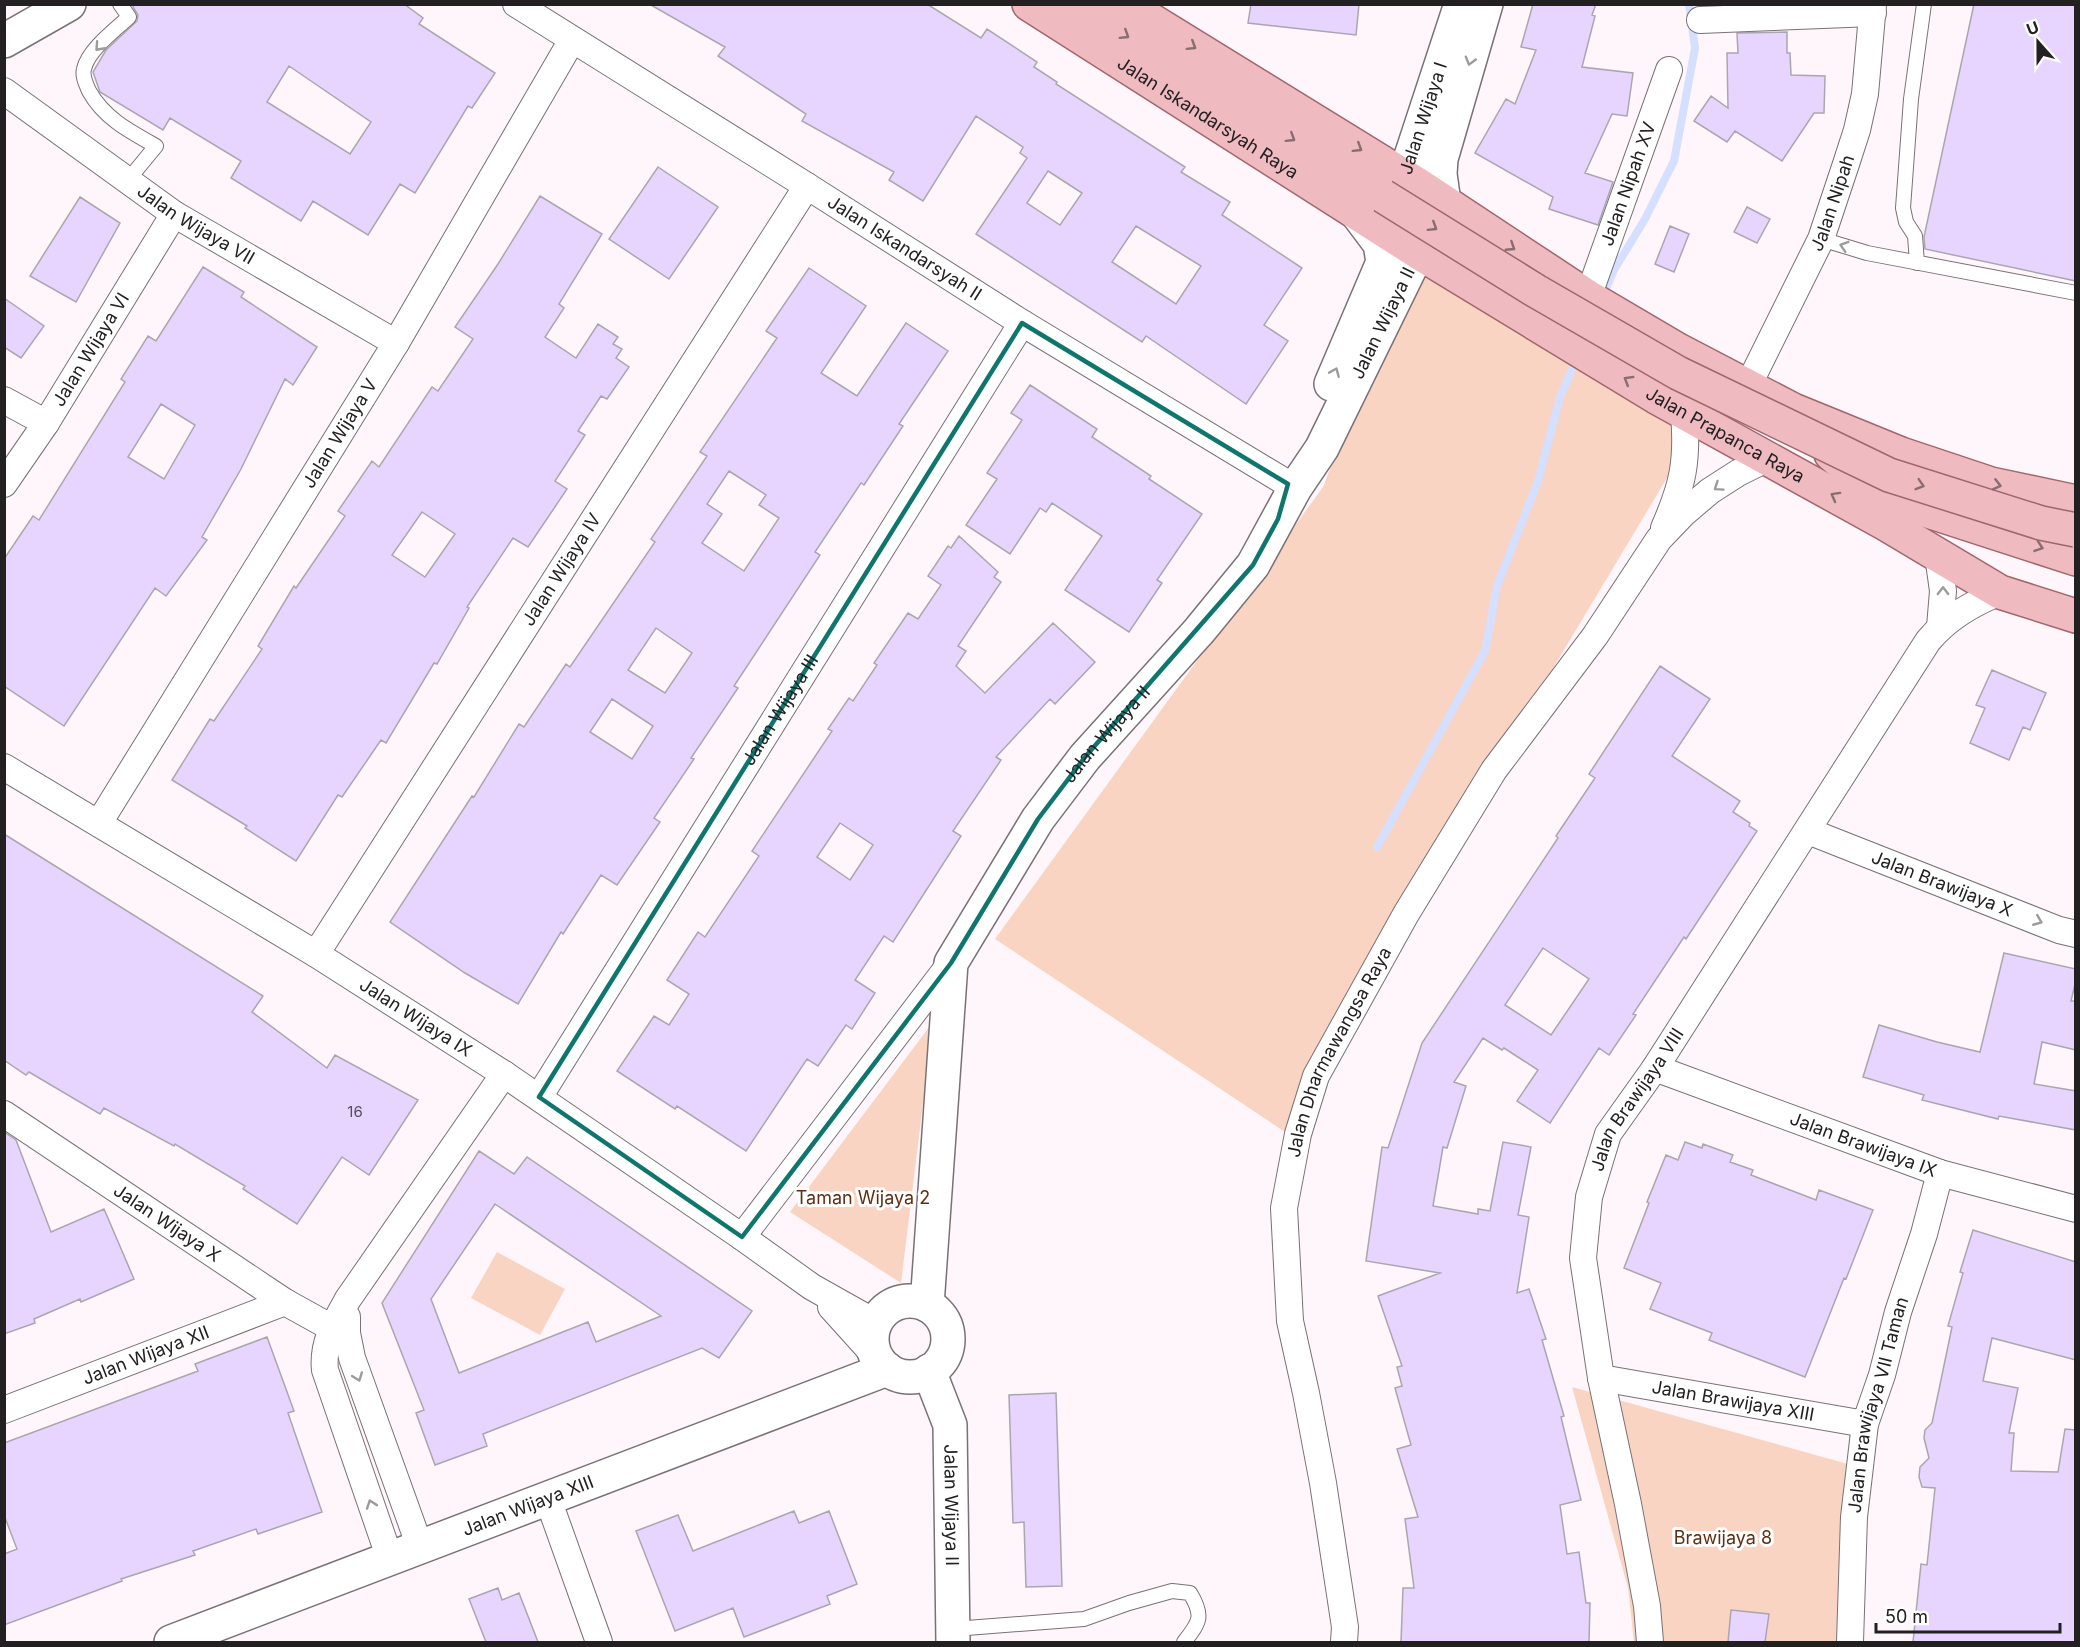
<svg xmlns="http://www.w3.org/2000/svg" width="2080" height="1647" font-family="Inter,sans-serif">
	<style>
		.green { fill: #fad4c2 }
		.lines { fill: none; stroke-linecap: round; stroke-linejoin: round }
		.stream { stroke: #d5dfff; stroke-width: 8 }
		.building { fill: #e8d5ff; stroke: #aaa6af; stroke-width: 1.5; fill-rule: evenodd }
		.service-casing { stroke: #797176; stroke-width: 16 }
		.minor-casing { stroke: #797176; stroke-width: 28 }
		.tertiary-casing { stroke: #797176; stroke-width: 36 }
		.secondary-casing { stroke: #797176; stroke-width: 36 }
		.primary-casing { stroke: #a0666d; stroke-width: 36 }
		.service { stroke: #fff; stroke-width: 14 }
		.minor { stroke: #fff; stroke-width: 26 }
		.tertiary { stroke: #fff; stroke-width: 33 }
		.secondary { stroke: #fff; stroke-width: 33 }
		.primary { stroke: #efbac0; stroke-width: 33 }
		.primary-bridge-casing { stroke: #a0666d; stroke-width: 36; stroke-linecap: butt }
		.primary-bridge { stroke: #efbac0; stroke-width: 33 }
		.oneway { stroke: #896d71 }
		.oneway2 { stroke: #9c9b9c }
		.marked { fill: none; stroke: #0f766e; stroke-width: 4.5; stroke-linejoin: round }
		.labels { text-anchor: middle; stroke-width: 6; stroke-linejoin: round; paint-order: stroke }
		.number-label { font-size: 15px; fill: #544d59 }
		.street-label { font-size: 18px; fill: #232022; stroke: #fff }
		.park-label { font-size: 18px; fill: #612e12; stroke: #fff }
	</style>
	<rect width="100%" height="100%" fill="#fef6fb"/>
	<!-- green -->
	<path class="green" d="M1413 255 1694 433 1311 1072 1291 1136 995 939 1323 487Z
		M933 1022 901 1283 790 1212Z
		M497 1252 565 1289 540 1335 471 1298Z
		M1572 1387 1855 1466 1841 1642H1634L1628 1588Z"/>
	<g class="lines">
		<!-- stream -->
		<path class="stream" d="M1604 293 1614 270 1645 219 1674 161 1695 48 1689 4
			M1377 847 1485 651 1497 586 1538 481 1560 397 1576 360"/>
	</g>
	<!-- building -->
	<path class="building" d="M134 4H404L423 18 419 24 495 73 472 108 468 106 415 193 400 184 368 235 313 201 301 221 231 178 241 161 170 118 163 130 100 92 93 72 106 50 137 21 138 15 133 7ZM289 66 371 122 350 154 267 102Z
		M649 4H927L981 38 987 29 1037 62 1034 67 1057 82 1056 84 1185 167 1181 172 1230 202 1222 215 1302 268 1264 325 1288 341 1246 404 1146 336 1142 342 976 234 1027 158 1020 153 1023 147 976 116 923 201 889 180 894 172 802 121 806 114 718 56 725 47ZM1048 171 1082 193 1060 225 1027 203ZM1136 226 1201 266 1176 304 1112 262Z
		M1251 4H1359L1356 35 1248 23Z
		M1533 4H1596L1592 15 1595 16 1582 67 1633 73 1627 116 1612 114 1585 173 1613 182 1598 225 1549 209 1553 197 1475 153 1506 99 1515 104 1536 50 1521 47Z
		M1974 4H2076V281L1925 249 1924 237Z
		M1787 32V53H1790L1791 75 1825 76 1824 113H1814L1782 161 1735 131 1727 142 1694 121 1711 96 1728 108 1727 53H1738L1737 33Z
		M658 167 718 207 669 279 609 239Z
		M540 196 602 234 559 304 564 308 545 337 576 358 598 324 618 337 613 344 622 349 616 358 629 367 607 399 601 396 578 431 585 435 555 481 567 489 528 547 513 538 467 607 469 608 437 664 434 663 386 743 381 740 342 797 338 795 296 861 245 828 247 826 172 780 210 719 214 721 262 649 258 646 294 586 296 588 345 516 338 511 372 461 379 467 432 387 438 391 473 339 455 327 498 264ZM422 512 455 534 425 577 392 555Z
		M80 197 120 223 76 302 30 276Z
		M1747 207 1770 219 1757 243 1734 232Z
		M1670 226 1689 234 1674 272 1655 264Z
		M203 267 244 292 241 297 317 347 293 385 285 379 241 469 202 537 207 540 166 596 155 588 64 726 4 686V559L33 516 39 520 125 382 121 379 148 336 156 341ZM161 404 195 425 164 479 128 457Z
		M809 268 866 306 821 373 857 396 906 323 948 351 899 424 903 426 864 485 861 483 815 552 820 555 734 686 738 688 691 758 694 759 654 818 660 822 617 885 601 875 563 934 561 932 518 1004 465 973 390 922 472 796 474 797 519 724 524 727 566 664 570 667 655 542 651 539 707 456 700 452 777 338 766 331ZM729 471 766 495 759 505 779 518 744 571 702 543 722 514 707 504ZM656 628 692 653 665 693 628 670ZM612 699 653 726 632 759 590 732Z
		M4 298 44 326 21 358 4 347Z
		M1030 385 1097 429 1092 437 1151 476 1149 479 1202 514 1157 580 1162 583 1129 632 1065 590 1102 536 1052 503 1046 512 1040 508 1010 554 966 525 997 479 987 473 1022 420 1011 413Z
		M959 536 998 572 994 577 1001 582 958 646 966 651 956 666 985 693 1053 623 1095 662 1055 704 1050 699 996 757 1001 760 953 831 961 836 893 942 884 936 855 980 875 993 852 1029 846 1025 818 1066 807 1059 746 1151 677 1106 675 1109 617 1071 654 1016 669 1025 689 994 667 980 698 932 705 937 759 856 752 851 832 731 828 729 849 698 853 701 877 665 874 663 908 613 918 619 941 585 928 576 948 546 951 548ZM840 823 873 845 850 880 817 857Z
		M1660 666 1710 699 1672 756 1740 801 1733 812 1750 823 1749 826 1757 831 1686 939 1684 937 1633 1014 1636 1015 1609 1055 1599 1048 1550 1123 1517 1101 1538 1070 1504 1048 1502 1050 1483 1038 1454 1082 1466 1086 1447 1148 1443 1147 1433 1206 1478 1214V1209L1490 1211 1503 1142 1531 1147 1518 1215 1529 1217 1517 1293 1529 1289 1546 1339 1542 1340 1564 1416 1561 1417 1581 1500 1560 1505 1567 1554 1579 1552 1586 1603H1590L1589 1642H1401L1403 1588H1414L1405 1519 1418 1517 1397 1449 1411 1445 1395 1388 1402 1386 1397 1367 1402 1366 1378 1296 1440 1273 1366 1261 1382 1147 1388 1148 1422 1043 1558 838 1556 836 1595 778 1589 774ZM1543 948 1589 979 1551 1035 1505 1005Z
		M1992 670 2046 693 2030 730 2023 727 2009 760 1970 743 1985 708 1976 705Z
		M4 834 263 996 252 1012 327 1068 335 1055 418 1100 369 1175 342 1157 297 1224 243 1189 245 1186 175 1144 174 1146 104 1108 100 1114 29 1072 26 1075 4 1060Z
		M2004 953 2076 969V980L2071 1001H2076V1050L2042 1042 2034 1084 2076 1091V1130L1999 1116 1998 1119 1922 1100 1924 1095 1863 1077 1879 1025 1937 1042 1980 1052Z
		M4 1132 16 1140 51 1232 104 1209 134 1279 81 1302 80 1299 34 1319 35 1323 4 1334Z
		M1685 1142 1702 1148 1703 1144 1733 1155 1730 1162 1753 1170 1751 1175 1816 1200 1819 1190 1873 1210 1846 1279 1844 1278 1805 1377 1709 1340 1712 1333 1650 1309 1661 1283 1624 1268 1649 1203 1647 1202 1666 1155 1678 1160Z
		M479 1151 514 1174 527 1157 752 1311 719 1358 702 1348 483 1434 487 1446 435 1465 416 1413 424 1410 382 1303ZM495 1204 661 1316 596 1342 588 1322 459 1373 431 1299Z
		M1973 1230 2076 1262V1360L1992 1338 1983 1381 2018 1388 2009 1433H2014L2011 1471 2058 1472 2065 1429 2076 1430V1642H1913L1921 1564 1927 1565 1935 1488 1922 1487 1919 1477 1920 1467 1929 1458 1924 1438 1925 1430 1932 1423 1952 1327 1948 1326 1963 1273 1960 1272Z
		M267 1337 294 1411 288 1413 322 1512 258 1534 256 1529 193 1551 195 1555 121 1579 122 1581 4 1625V1554L17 1549 4 1515V1443L198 1371 195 1364Z
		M1056 1393 1062 1586 1026 1587 1024 1522 1013 1523 1009 1395Z
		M794 1511 799 1523 829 1511 857 1584 827 1596 830 1604 744 1637 733 1608 675 1631 636 1531 678 1515 693 1551Z
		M498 1588 502 1600 519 1593 538 1642H486L469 1599Z
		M1731 1610 1769 1614 1765 1642H1728Z"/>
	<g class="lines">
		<!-- service casing -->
		<g class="service-casing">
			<path id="service" d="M120 4 129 17C116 29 88 50 84 69 82 76 86 84 89 91 104 118 129 131 156 146L128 180
				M1821 239 1867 253 2076 293
				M1917 263 1915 236 1906 222 1903 208 1911 99 1924 4
				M954 1629 1084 1619 1129 1603 1172 1591 1190 1593C1204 1616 1200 1622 1184 1642"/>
		</g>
		<!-- minor casing -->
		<g class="minor-casing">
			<g id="minor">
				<path id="s1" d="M516 4 807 186 1022 323 1295 488"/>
				<path d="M1700 20 1873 13"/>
				<path id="s2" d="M4 91 174 214 396 343"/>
				<path id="s3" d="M1588 297 1669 70"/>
				<path id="s4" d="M1748 386 1821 239 1846 164 1857 130 1865 94 1873 4"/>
				<path d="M4 400 46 423"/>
				<path id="s5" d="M4 484 46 423 174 214"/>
				<path d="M1664 528C1683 485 1688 461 1684 413"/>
				<path d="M1938 555 1943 591 1940 627"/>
				<path id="s6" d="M4 767 316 954 504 1074 742 1237 812 1287 876 1323"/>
				<path id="s7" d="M99 823 396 343 572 40"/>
				<path id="s8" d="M1808 831 2059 930 2076 934"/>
				<path id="s9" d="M316 954 807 186"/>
				<path id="s10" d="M1655 1068 1940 1173 2076 1209"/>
				<path id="s11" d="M539 1097 1022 323"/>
				<path id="s12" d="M4 1114 285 1302 332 1328 346 1333"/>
				<path d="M742 1237 951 963"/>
				<path d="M831 1307 877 1358"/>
				<path d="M347 1317V1333L352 1358 420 1547"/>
				<path id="s13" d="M1601 1378 1865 1424"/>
				<path id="s14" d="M4 1410 285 1302"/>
				<path d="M548 1499 599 1642"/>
				<path d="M390 1559 325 1370C322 1343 335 1322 348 1299L504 1074"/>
				<path id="s15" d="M1344 1642 1345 1627 1323 1483 1306 1393 1290 1321 1284 1208 1298 1134 1316 1076 1406 914 1494 770 1595 636 1659 539 1684 513 1710 491 1738 473 1768 458"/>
				<path id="s16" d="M1650 1642 1647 1606 1628 1504 1601 1378 1583 1258 1589 1197 1608 1134 1655 1068 1928 641C1948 617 1972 604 2000 592"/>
				<path id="s17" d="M1850 1642 1854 1517 1865 1424 1882 1375 1898 1312 1924 1234 1940 1173"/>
			</g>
		</g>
		<!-- tertiary casing -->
		<g class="tertiary-casing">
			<g id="tertiary">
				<path d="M1331 384 1383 262 1380 244 1356 212"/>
				<circle cx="910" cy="1339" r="38"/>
				<path id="s18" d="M927 1305 951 963 1038 819 1085 757 1199 631 1253 565 1295 488 1322 448 1418 252"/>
				<path id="s19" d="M929 1371 950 1425 953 1642"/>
				<path id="s20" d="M171 1642 887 1369"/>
			</g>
		</g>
		<!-- secondary casing -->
		<g class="secondary-casing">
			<g id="secondary">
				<path d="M4 41 69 4"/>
				<path id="s21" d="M1396 202 1461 4"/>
				<path d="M1444 203 1440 174 1441 159 1486 4"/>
			</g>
		</g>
		<!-- primary casing -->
		<g class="primary-casing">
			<g id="primary">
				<path id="s22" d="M1029 4 1418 252 1656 397 1886 524 2000 592 2076 616"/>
				<path d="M1075 4 1383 196"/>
				<path d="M1125 4 1417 184 1588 297 1678 350 1793 410 1901 454 1991 484 2076 502"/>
				<path d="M1831 454 1858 477 1900 502 2076 559"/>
			</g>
		</g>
		<!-- service -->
		<use href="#service" class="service"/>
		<!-- minor -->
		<use href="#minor" class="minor"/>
		<!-- tertiary -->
		<use href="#tertiary" class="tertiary"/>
		<!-- secondary -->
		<use href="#secondary" class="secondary"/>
		<!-- primary -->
		<use href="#primary" class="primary"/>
		<!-- primary-bridge casing -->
		<g class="primary-bridge-casing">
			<path id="primary-bridge" d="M1383 196 1536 291 1678 373 1889 475 2041 523 2076 530"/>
		</g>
		<!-- primary-bridge -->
		<use href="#primary-bridge" class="primary-bridge"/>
	</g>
	<!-- one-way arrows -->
	<defs><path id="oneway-chevron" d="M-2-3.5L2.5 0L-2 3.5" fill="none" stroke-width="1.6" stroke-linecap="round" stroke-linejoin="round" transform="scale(1.5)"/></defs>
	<g class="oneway">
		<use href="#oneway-chevron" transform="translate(1125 35) rotate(32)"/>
		<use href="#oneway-chevron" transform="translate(1192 46) rotate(32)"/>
		<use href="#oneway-chevron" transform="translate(1291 138) rotate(32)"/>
		<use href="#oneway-chevron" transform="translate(1358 148) rotate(32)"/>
		<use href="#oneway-chevron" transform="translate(1433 227) rotate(32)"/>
		<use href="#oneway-chevron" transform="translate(1511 247) rotate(33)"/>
		<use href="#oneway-chevron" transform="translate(1628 380) rotate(-149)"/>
		<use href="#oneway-chevron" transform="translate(1920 485) rotate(17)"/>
		<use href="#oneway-chevron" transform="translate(1997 485) rotate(14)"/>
		<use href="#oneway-chevron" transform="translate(1835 496) rotate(-151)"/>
		<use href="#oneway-chevron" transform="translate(2039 547) rotate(19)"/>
	</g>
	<g class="oneway2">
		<use href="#oneway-chevron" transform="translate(99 47) rotate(132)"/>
		<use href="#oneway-chevron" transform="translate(1470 61) rotate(106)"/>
		<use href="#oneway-chevron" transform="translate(1844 246) rotate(-163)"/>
		<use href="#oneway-chevron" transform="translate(1335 372) rotate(-67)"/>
		<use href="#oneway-chevron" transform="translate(1718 487) rotate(146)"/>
		<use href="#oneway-chevron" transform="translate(1943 591) rotate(-90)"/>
		<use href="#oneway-chevron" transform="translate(2038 921) rotate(22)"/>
		<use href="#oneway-chevron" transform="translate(358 1377) rotate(70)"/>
		<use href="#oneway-chevron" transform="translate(371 1504) rotate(-109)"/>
	</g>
	<!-- marked area -->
	<path class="marked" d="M1022 323 1288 484 1278 519 1253 565 1085 757 1038 819 951 963 742 1237 539 1097Z"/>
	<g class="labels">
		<!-- number labels -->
		<g class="number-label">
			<text x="355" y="1117">16</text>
		</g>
		<!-- street labels -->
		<g class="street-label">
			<text dy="6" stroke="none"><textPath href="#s22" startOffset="212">Jalan Iskandarsyah Raya</textPath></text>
			<text dy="6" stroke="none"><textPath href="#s21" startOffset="88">Jalan Wijaya I</textPath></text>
			<text dy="6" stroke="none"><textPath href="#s3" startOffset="120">Jalan Nipah XV</textPath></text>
			<text dy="6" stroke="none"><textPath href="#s4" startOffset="202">Jalan Nipah</textPath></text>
			<text dy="6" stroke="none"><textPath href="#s2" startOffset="234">Jalan Wijaya VII</textPath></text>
			<text dy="6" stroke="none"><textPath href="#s1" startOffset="459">Jalan Iskandarsyah II</textPath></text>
			<text dy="6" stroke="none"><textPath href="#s18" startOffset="1119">Jalan Wijaya II</textPath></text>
			<text dy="6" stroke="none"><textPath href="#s5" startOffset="160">Jalan Wijaya VI</textPath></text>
			<text dy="6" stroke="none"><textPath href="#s7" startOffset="458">Jalan Wijaya V</textPath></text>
			<text dy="6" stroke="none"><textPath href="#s22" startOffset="819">Jalan Prapanca Raya</textPath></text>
			<text dy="6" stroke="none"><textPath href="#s9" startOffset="456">Jalan Wijaya IV</textPath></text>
			<text dy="6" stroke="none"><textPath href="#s11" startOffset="456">Jalan Wijaya III</textPath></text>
			<text dy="6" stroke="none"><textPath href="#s18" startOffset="620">Jalan Wijaya II</textPath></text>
			<text dy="6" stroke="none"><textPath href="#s8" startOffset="144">Jalan Brawijaya X</textPath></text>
			<text dy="6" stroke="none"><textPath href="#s6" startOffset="482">Jalan Wijaya IX</textPath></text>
			<text dy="6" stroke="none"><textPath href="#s15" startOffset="606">Jalan Dharmawangsa Raya</textPath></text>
			<text dy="6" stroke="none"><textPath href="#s16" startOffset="561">Jalan Brawijaya VIII</textPath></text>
			<text dy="6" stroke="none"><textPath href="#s10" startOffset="222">Jalan Brawijaya IX</textPath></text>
			<text dy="6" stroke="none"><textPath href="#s12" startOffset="196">Jalan Wijaya X</textPath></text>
			<text dy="6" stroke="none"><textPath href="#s14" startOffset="152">Jalan Wijaya XII</textPath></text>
			<text dy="6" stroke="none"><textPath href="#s13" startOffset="134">Jalan Brawijaya XIII</textPath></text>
			<text dy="6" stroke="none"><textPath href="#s17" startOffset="240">Jalan Brawijaya VII Taman</textPath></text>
			<text dy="6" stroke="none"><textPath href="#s19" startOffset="138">Jalan Wijaya II</textPath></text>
			<text dy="6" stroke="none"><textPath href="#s20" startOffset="382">Jalan Wijaya XIII</textPath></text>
		</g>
		<!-- park labels -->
		<g class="park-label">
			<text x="863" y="1204">Taman Wijaya 2</text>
			<text x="1723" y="1544">Brawijaya 8</text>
		</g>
	</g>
	<!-- border -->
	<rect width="2080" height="1647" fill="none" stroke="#232022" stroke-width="12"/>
	<!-- north arrow -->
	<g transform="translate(2038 42) rotate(339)" stroke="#ffffff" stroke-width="4.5" paint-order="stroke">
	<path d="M0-4.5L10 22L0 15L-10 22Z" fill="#232022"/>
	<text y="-9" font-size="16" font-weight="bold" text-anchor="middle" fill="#232022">U</text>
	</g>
	<!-- scale -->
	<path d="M1876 1623v9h184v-9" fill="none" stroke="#232022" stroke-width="3"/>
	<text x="1885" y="1623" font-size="18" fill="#232022" stroke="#ffffff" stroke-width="4.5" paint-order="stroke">50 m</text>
</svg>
